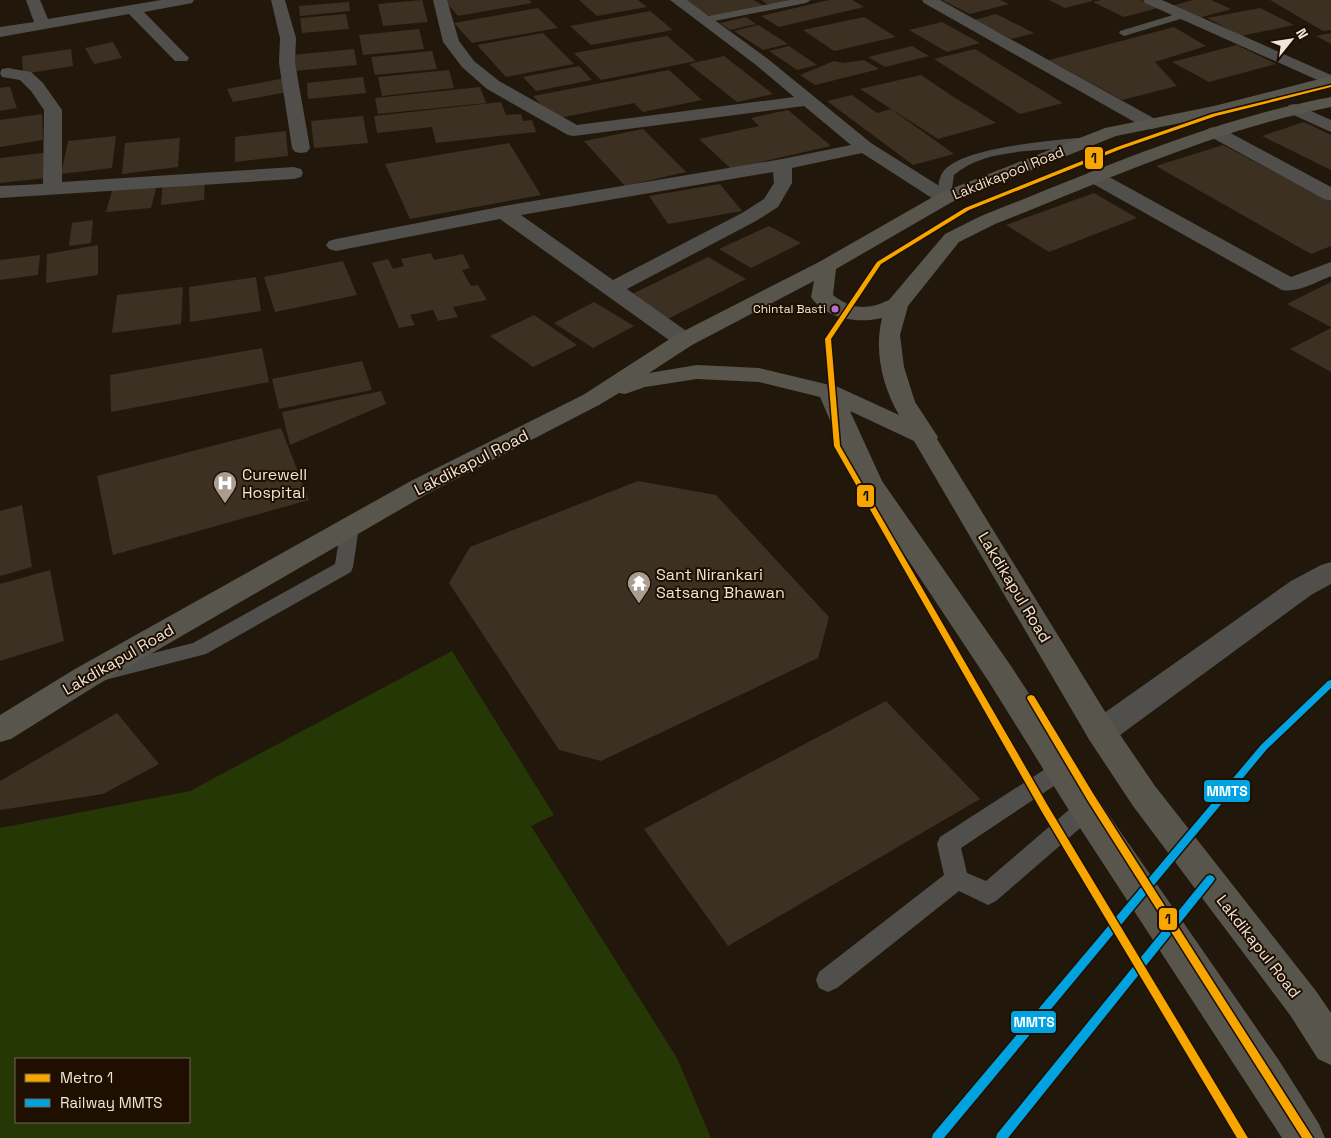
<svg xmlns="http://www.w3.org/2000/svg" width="1331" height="1138" font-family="'Space Grotesk',sans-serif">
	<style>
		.green { fill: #253705; fill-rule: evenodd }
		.building { fill: #3b3021 }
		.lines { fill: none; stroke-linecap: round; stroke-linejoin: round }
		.lane { fill: #504f4b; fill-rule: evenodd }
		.street { fill: #504f4b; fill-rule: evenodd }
		.highway { fill: #57554c; fill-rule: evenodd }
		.rail-1-casing { stroke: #1f0f00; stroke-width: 3 }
		.rail-1 { fill: #00a3e0; fill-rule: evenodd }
		.metro-1-casing { stroke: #1f0f00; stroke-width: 3 }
		.metro-1 { fill: #f7a600; fill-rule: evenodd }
		.bus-dot { fill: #b36fd0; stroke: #1f0f00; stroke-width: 2 }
		.labels { text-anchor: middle; stroke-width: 4; stroke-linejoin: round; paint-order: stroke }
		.far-bus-label { font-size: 12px; fill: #f0e5d8; stroke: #1f0f00; text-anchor: end }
		.far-street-label { font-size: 14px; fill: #f0e5d8; stroke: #1f0f00 }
		.street-label { font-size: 16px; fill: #f0e5d8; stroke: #1f0f00 }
		.poi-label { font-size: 16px; fill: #f0e5d8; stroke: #1f0f00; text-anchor: start }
		.line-badge { stroke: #1f0f00; stroke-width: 2 }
		.badge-label { font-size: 14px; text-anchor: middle; font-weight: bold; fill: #fff }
		.pale-badge-label { font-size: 14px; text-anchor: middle; font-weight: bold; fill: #111 }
	</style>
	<rect width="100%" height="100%" fill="#21180b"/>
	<!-- green -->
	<path class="green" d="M452 651 554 815 531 826 677 1058 711 1138H0V828L190 791ZM16 1059H189V1122H16Z"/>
	<!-- building -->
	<path class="building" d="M422 0 428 22 383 26 378 4Z
		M444 0H529L532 3 458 16Z
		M579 0H638L647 7 597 16Z
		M686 0H754L764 6 713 18Z
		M761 0H793L770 6Z
		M829 0H852L864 7 779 27 761 16Z
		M942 0H1000L1009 4 970 14Z
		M1049 0H1092V1L1065 8Z
		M1101 0H1140L1158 8 1124 17 1093 2Z
		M1193 0H1211L1231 9 1195 19 1168 7Z
		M1270 0H1331V30L1323 31Z
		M349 2 350 11 300 16 299 6Z
		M538 8 558 28 472 43 454 23Z
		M1260 8 1294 25 1241 36 1207 18Z
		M650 11 673 30 591 45 570 26Z
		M346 14 349 29 302 33 300 18Z
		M996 14 1034 33 1012 39 974 20Z
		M746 17 756 24 730 30 720 23Z
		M864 17 896 37 834 51 803 30Z
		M942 22 980 43 947 52 909 30Z
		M758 25 788 44 763 50 734 31Z
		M1174 27 1206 46 1155 62 1177 86 1122 100 1049 60Z
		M419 29 424 49 363 55 359 35Z
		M543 33 574 64 506 77 477 45Z
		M1331 33V44L1316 36Z
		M667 36 696 61 601 80 574 53Z
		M113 42 122 58 94 64 85 48Z
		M1237 45 1276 64 1209 82 1172 62Z
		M789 46 817 65 797 70 769 51Z
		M912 46 929 56 885 67 868 57Z
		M71 49 73 66 23 74 22 56Z
		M354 49 357 65 294 71 292 55Z
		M975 49 1063 103 1020 114 934 59Z
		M432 51 437 69 375 75 371 57Z
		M724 56 773 94 737 102 689 64Z
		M864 60 879 69 815 85 800 75 834 61 843 63Z
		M579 66 592 80 536 91 523 77Z
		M449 70 454 88 382 96 378 77Z
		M669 70 702 100 643 112 634 103 554 119 533 96Z
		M921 75 949 94 996 123 938 139 860 89Z
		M363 77 366 93 308 99 307 83Z
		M285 78 293 91 233 102 227 89Z
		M6 87H10L17 108 0 111V88Z
		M480 87 486 103 378 114 375 98Z
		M852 95 877 113 891 109 954 154 913 165 827 101Z
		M501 102 506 115 521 114 523 121 532 120 536 132 436 143 432 127 377 133 374 116Z
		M788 110 831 146 731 169 699 139 759 126 751 118Z
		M42 114 43 140 0 147V120Z
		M363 116 368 143 314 148 311 121Z
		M1304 122 1331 135V170L1262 136Z
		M643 129 686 172 625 186 584 141Z
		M286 131 288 156 235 162V137Z
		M116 136 112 168 61 174 68 141Z
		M180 138 178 167 122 174 125 143Z
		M509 143 541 195 410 219 385 164Z
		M1223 145 1331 202V246L1311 254 1156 166Z
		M51 152 46 178 0 183V158Z
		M205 176 204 200 161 205 163 180Z
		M158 181 151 208 106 212 114 184Z
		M720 184 742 211 668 224 649 196Z
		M1094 193 1137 218 1049 252 1006 225Z
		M93 220 91 243 69 246 72 223Z
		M769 226 801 243 751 268 719 249Z
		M98 245V275L46 283 47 254Z
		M431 253 434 260 463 254 470 268 462 270 471 286 478 285 487 300 453 307 458 317 438 321 433 310 410 315 415 325 399 328 372 263 388 259 393 269 404 266 401 259Z
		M40 255 38 275 0 280V260Z
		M708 257 746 279 662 322 624 298Z
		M343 261 357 295 275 312 264 277Z
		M256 277 261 311 190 322 189 287Z
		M1331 282V327L1287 304Z
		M183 287 181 324 112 333 117 295Z
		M594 302 634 326 593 348 554 323Z
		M534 315 577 345 533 367 490 336Z
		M1331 328V372L1290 349Z
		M262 348 269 382 111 412 110 375Z
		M362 361 372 390 279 409 272 379Z
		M381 391 386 404 290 445 282 412Z
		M281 428 309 500 113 555 97 476Z
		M638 481 716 495 829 617 818 658 601 761 559 750 449 583 470 547Z
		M22 505 32 567 0 576V511Z
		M50 570 64 641 0 661V584Z
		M886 701 980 799 728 946 644 829Z
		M117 713 159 764 103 794 0 810V781Z"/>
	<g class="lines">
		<!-- lane -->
		<path class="lane" d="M790 0H811L806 3 704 23 699 20 704 17Z
			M1183 12 1187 13 1188 15 1187 17 1124 36 1119 33 1120 31Z
			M1088 137 1092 138 1094 141 1092 144C1050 154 989 144 954 175L950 201 945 202 938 198C938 189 938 179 943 172 960 147 1058 140 1088 137Z
			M350 521 356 523 359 527 353 567 351 572 206 654 105 680 98 677 95 672 98 667 193 643 335 564 341 527 344 523Z
			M1061 761 1069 764 1072 770 1069 776 961 848 967 873 986 881 1078 802 1086 800 1094 802 1097 809 1094 816 996 901 988 905 959 891 837 988 828 992 819 988 816 980 819 972 944 875 937 844 940 837 1053 764Z"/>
		<!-- street -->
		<path class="street" d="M26 0H40L48 19 161 0H194L192 3 187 4 144 12 189 58 187 61H175L129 14 0 37V27L34 22Z
			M271 0H285L296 38 295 63 310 148 307 152 301 153 295 152 292 148 279 63 280 38Z
			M433 0H447L459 41 474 61 499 81 577 125 794 97 756 65 670 0H687L768 59 871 143 952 194 955 198 952 202 945 204 938 202 862 153 792 168V183L778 207 756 221 627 289 692 335 695 340 692 345 684 347 676 345 500 219 336 251 329 249 326 245 329 241 336 239 504 206 782 159 851 145 804 106 574 136 568 135 487 89 462 67 443 42ZM773 172 774 183 764 199 742 213 613 280 521 215Z
			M922 0H940L1157 120 1160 124 1157 128 1151 129 1145 128 924 3Z
			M1143 0H1162L1331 75V86L1145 3Z
			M8 68 31 72 43 83 62 110V182L294 167 301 169 303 173 301 177 294 179 0 198V186L43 184 44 110 31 91 20 80 2 77 0 73 2 69Z
			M1295 104 1331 120V132L1289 113 1286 109 1289 105Z
			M1215 127 1221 128 1331 187V201L1324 199 1209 136 1206 132 1209 128Z
			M1095 171 1102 173 1291 277 1331 262V276C1316 282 1298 293 1282 290L1088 181 1086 177 1088 173Z
			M1331 562V584L1311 595 1112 741 1101 744 1090 741 1085 732 1090 723 1291 581 1321 565Z"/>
		<!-- highway -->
		<path class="highway" d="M1331 76V86L1215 116 1116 136 952 202 836 269 833 295C852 310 868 310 889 300L945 234 981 216C1096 171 1209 120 1331 97V107C1214 130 1105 181 995 224L959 242 908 306 900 335 904 367 915 402 938 437 937 439 1112 723 1155 786 1316 991 1331 1013V1065L1318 1059 1290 1015 1133 806 1090 741 914 441 850 411 882 481 1011 666 1104 808 1280 1062 1319 1124 1325 1138H1282L1080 828 989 682 857 483 820 397 759 382 697 379 645 387 625 394 619 393 599 405 427 494 97 685 11 739 0 742V715L75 669 409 482 583 395 676 335 819 262 938 194 1105 128 1214 106ZM814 281 811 297C826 319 858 324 882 318 874 350 882 386 899 415L838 387 759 368 697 365 649 373 692 345Z"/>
		<!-- rail-1 casing -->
		<g class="rail-1-casing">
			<path id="rail-1" d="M1331 680V688L1267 749 944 1138H932L933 1134 1261 745 1328 681Z
				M1210 875 1213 876 1215 879 1213 882 1008 1138H996L997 1134 1207 876Z"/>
		</g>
		<!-- rail-1 -->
		<use href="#rail-1" class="rail-1"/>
		<!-- metro-1 casing -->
		<g class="metro-1-casing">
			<path id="metro-1" d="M1331 85V87L1216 116 1121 149 969 210 881 264 831 339 840 446 1048 806 1248 1138H1237L1042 812 834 446 825 339 877 262 965 208 1117 147 1212 114Z
				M1031 695 1034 696 1094 795 1313 1138H1302L1088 801 1028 700 1027 698 1028 696Z"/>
		</g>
		<!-- metro-1 -->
		<use href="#metro-1" class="metro-1"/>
	</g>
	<!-- icons -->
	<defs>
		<g id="hospital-pin" transform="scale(1.25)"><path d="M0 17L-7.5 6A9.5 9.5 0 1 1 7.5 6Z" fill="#a89d90" stroke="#1f0f00"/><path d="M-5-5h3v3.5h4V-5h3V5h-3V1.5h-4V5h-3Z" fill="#fff"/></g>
		<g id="temple-pin" transform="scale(1.25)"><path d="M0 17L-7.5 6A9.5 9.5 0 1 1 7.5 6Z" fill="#a89d90" stroke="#1f0f00"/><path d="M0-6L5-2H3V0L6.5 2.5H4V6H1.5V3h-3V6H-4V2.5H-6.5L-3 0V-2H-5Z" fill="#fff"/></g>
	</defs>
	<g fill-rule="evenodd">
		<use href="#hospital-pin" x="225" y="483"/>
		<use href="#temple-pin" x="639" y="583"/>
	</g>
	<!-- markers -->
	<circle class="bus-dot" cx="835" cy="309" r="4.5"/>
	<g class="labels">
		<!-- far-bus labels -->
		<g class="far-bus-label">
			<text x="826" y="313">Chintal Basti</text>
		</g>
		<!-- far-street labels -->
		<g class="far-street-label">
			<text transform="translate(1008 173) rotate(-22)" y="5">Lakdikapool Road</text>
		</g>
		<!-- street labels -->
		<g class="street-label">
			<text transform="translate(471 462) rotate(-27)" y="6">Lakdikapul Road</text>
			<text transform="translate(1015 587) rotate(59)" y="6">Lakdikapul Road</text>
			<text transform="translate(118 659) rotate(-30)" y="6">Lakdikapul Road</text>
			<text transform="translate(1259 946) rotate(52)" y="6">Lakdikapul Road</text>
		</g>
		<!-- poi labels -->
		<g class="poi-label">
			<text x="242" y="480">Curewell<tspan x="242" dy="18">Hospital</tspan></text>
			<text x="656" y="580">Sant Nirankari<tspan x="656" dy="18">Satsang Bhawan</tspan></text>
		</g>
	</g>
	<g class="line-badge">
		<rect x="1084" y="146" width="20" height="24" rx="5" fill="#f7a600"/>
		<rect x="856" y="484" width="19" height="24" rx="5" fill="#f7a600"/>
		<rect x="1203" y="779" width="48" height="24" rx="5" fill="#00a3e0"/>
		<rect x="1158" y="907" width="20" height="24" rx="5" fill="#f7a600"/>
		<rect x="1010" y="1010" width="47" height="24" rx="5" fill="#00a3e0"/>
	</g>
	<g class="badge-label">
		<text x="1227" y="796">MMTS</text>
		<text x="1034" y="1027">MMTS</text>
	</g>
	<g class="pale-badge-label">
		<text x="1094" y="163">1</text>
		<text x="866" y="501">1</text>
		<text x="1168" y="924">1</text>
	</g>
	<!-- legend -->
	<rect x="15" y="1058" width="175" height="65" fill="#1f0f00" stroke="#736556"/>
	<rect x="25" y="1074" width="25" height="8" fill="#f7a600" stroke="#736556"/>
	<text x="60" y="1083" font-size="15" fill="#f0e5d8">Metro 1</text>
	<rect x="25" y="1099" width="25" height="8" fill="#00a3e0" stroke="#736556"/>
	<text x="60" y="1108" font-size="15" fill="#f0e5d8">Railway MMTS</text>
	<!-- north arrow -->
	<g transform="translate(1291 40) rotate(60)" stroke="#1f0f00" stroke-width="4" paint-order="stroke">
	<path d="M0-4L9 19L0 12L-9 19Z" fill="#f0e5d8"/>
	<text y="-8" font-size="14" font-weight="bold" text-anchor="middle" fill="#f0e5d8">N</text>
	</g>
</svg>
